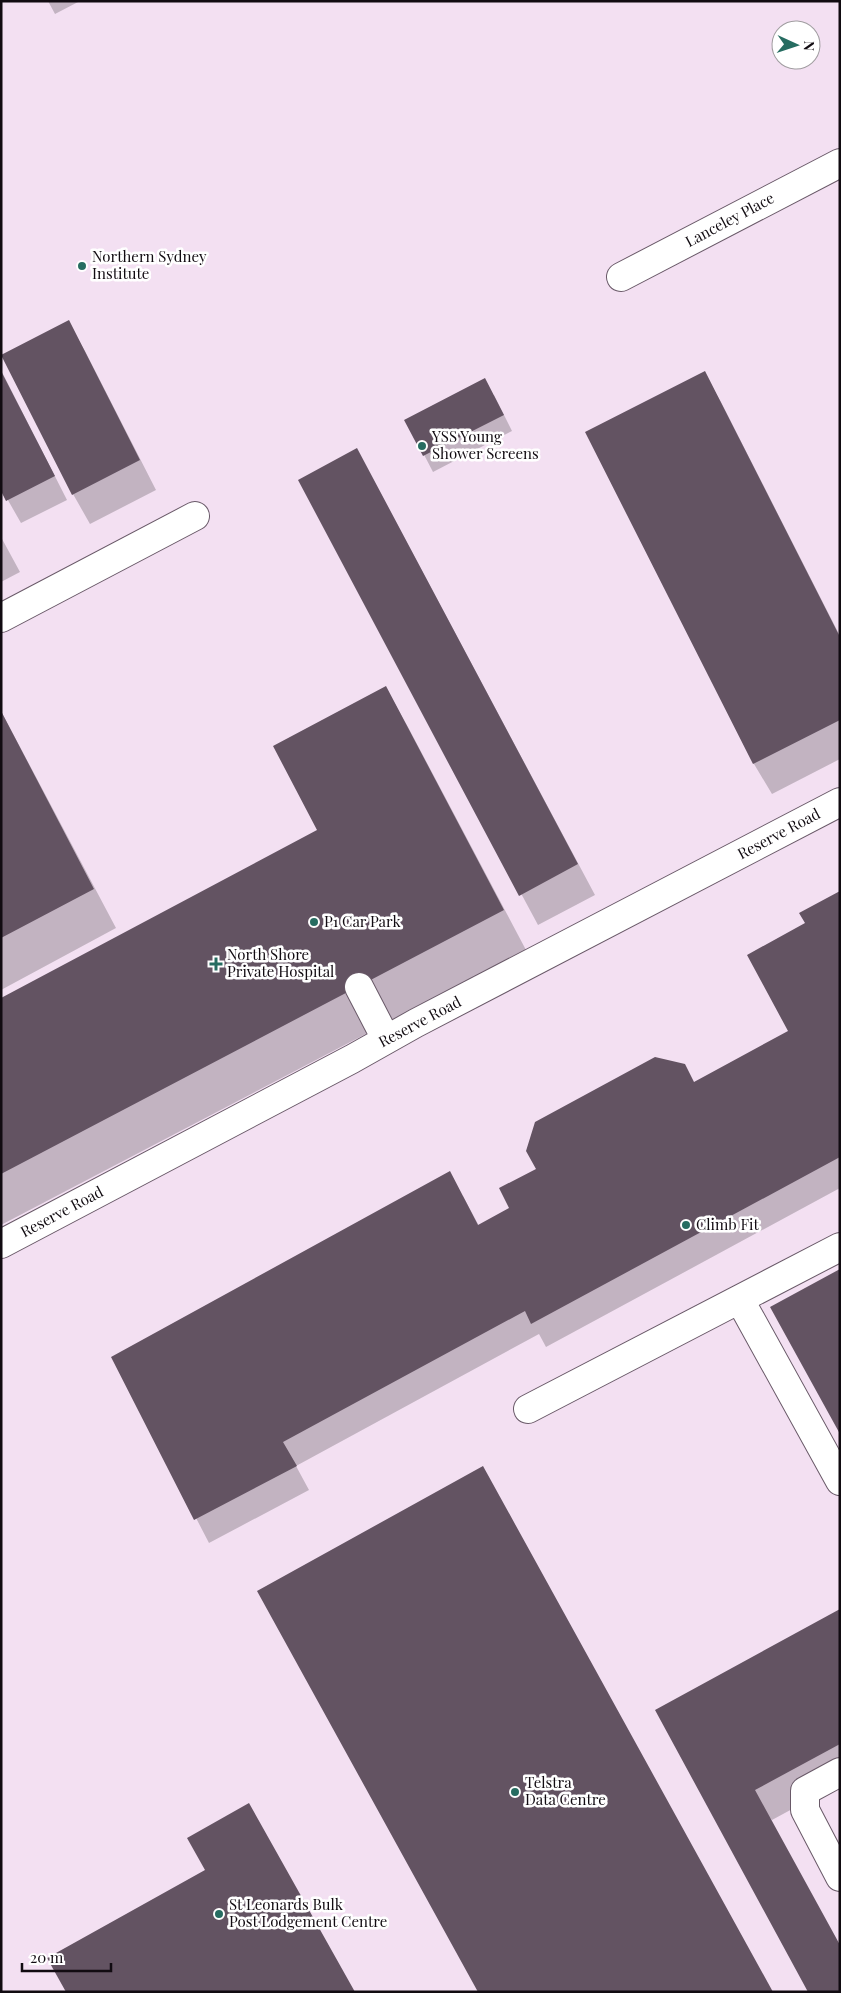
<svg xmlns="http://www.w3.org/2000/svg" width="841" height="1993" font-family="'Playfair Display',serif">
	<style>
		.shadow { fill: #0003 }
		.building { fill: #635362 }
		.lines { fill: none; stroke-linecap: round; stroke-linejoin: round }
		.minor-casing { stroke: #695968; stroke-width: 30 }
		.minor { stroke: #fff; stroke-width: 28 }
		.poi-dot { fill: #266c61; stroke: #fff; stroke-width: 2 }
		.labels { text-anchor: middle; stroke-width: 5; stroke-linejoin: round; paint-order: stroke }
		.street-label { font-size: 15px; fill: #110b11; stroke: #fff }
		.poi-label { font-size: 15px; fill: #110b11; stroke: #fff; text-anchor: start }
	</style>
	<rect width="100%" height="100%" fill="#f3e0f2"/>
	<!-- shadow -->
	<path class="shadow" d="M48 1H80L55 14Z
		M68 322 85 351 156 490 90 524 73 494Z
		M1 370 67 500 21 523 1 488Z
		M704 373 721 402 840 636V759L772 794 754 764 587 433Z
		M494 395 512 431 433 472 406 420Z
		M373 479 595 895 538 925 299 480Z
		M1 537 20 572 1 582Z
		M386 688 408 727 526 950 1 1225V1000L319 830Z
		M1 711 116 928 1 990Z
		M840 892V1188L546 1347 539 1334 296 1466 309 1490 209 1543 113 1358 463 1196 479 1226 511 1208 694 1083 790 1032 807 924Z
		M840 1610V1783L772 1820 656 1711Z"/>
	<!-- building -->
	<path class="building" d="M69 320 140 460 72 495 1 355Z
		M1 371 55 476 6 501 1 491Z
		M705 371 840 637V720L753 764 585 432Z
		M485 378 504 415 423 456 404 420Z
		M357 448 578 864 519 896 298 480Z
		M386 686 504 910 1 1174V998L317 830 273 746Z
		M1 711 94 889 1 938Z
		M840 891V1157L531 1324 525 1311 283 1442 297 1466 194 1520 111 1357 450 1171 478 1225 509 1208 499 1188 536 1169 526 1151 535 1122 655 1057 685 1064 694 1082 788 1031 747 955 805 923 799 913Z
		M840 1269V1434L770 1307Z
		M483 1466 773 1992H478L257 1591Z
		M840 1609V1744L755 1790 840 1945V1992H808L655 1710Z
		M249 1803 355 1992H66L47 1958 205 1870 187 1838Z"/>
	<g class="lines">
		<!-- minor casing -->
		<g class="minor-casing">
			<path id="minor" d="M621 277 840 163
				M1 618 195 516
				M359 987 386 1039
				M1 1244 352 1059 416 1023 840 802
				M740 1300 840 1481
				M528 1409 840 1247
				M840 1772 805 1791V1810L840 1877"/>
		</g>
		<!-- minor -->
		<use href="#minor" class="minor"/>
	</g>
	<!-- markers -->
	<g class="poi-dot">
		<circle cx="82" cy="266" r="5"/>
		<circle cx="422" cy="446" r="5"/>
		<circle cx="314" cy="922" r="5"/>
		<path d="M213.5 956.5h5v5h5v5h-5v5h-5v-5h-5v-5h5z"/>
		<circle cx="686" cy="1225" r="5"/>
		<circle cx="515" cy="1792" r="5"/>
		<circle cx="219" cy="1914" r="5"/>
	</g>
	<g class="labels">
		<!-- street labels -->
		<g class="street-label">
			<text transform="translate(730 220) rotate(-28)" y="5">Lanceley Place</text>
			<text transform="translate(779 834) rotate(-28)" y="5">Reserve Road</text>
			<text transform="translate(420 1022) rotate(-28)" y="5">Reserve Road</text>
			<text transform="translate(62 1212) rotate(-28)" y="5">Reserve Road</text>
		</g>
		<!-- poi labels -->
		<g class="poi-label">
			<text x="92" y="262">Northern Sydney<tspan x="92" dy="17">Institute</tspan></text>
			<text x="432" y="442">YSS Young<tspan x="432" dy="17">Shower Screens</tspan></text>
			<text x="324" y="927">P1 Car Park</text>
			<text x="227" y="960">North Shore<tspan x="227" dy="17">Private Hospital</tspan></text>
			<text x="696" y="1230">Climb Fit</text>
			<text x="525" y="1788">Telstra<tspan x="525" dy="17">Data Centre</tspan></text>
			<text x="229" y="1910">St Leonards Bulk<tspan x="229" dy="17">Post Lodgement Centre</tspan></text>
		</g>
	</g>
	<!-- border -->
	<rect width="841" height="1993" fill="none" stroke="#110b11" stroke-width="5"/>
	<!-- north arrow -->
	<g transform="translate(796 45) rotate(93)"><circle r="24" fill="#ffffff" stroke="#a09da0"/>
	<path d="M0-4L9 19L0 12L-9 19Z" fill="#266c61"/>
	<text y="-8" font-size="14" font-weight="bold" text-anchor="middle" fill="#110b11">N</text>
	</g>
	<!-- scale -->
	<path d="M22 1963v8h89v-8" fill="none" stroke="#110b11" stroke-width="2.5"/>
	<text x="30" y="1963" font-size="15" fill="#110b11" stroke="#ffffff" stroke-width="4" paint-order="stroke">20 m</text>
</svg>
